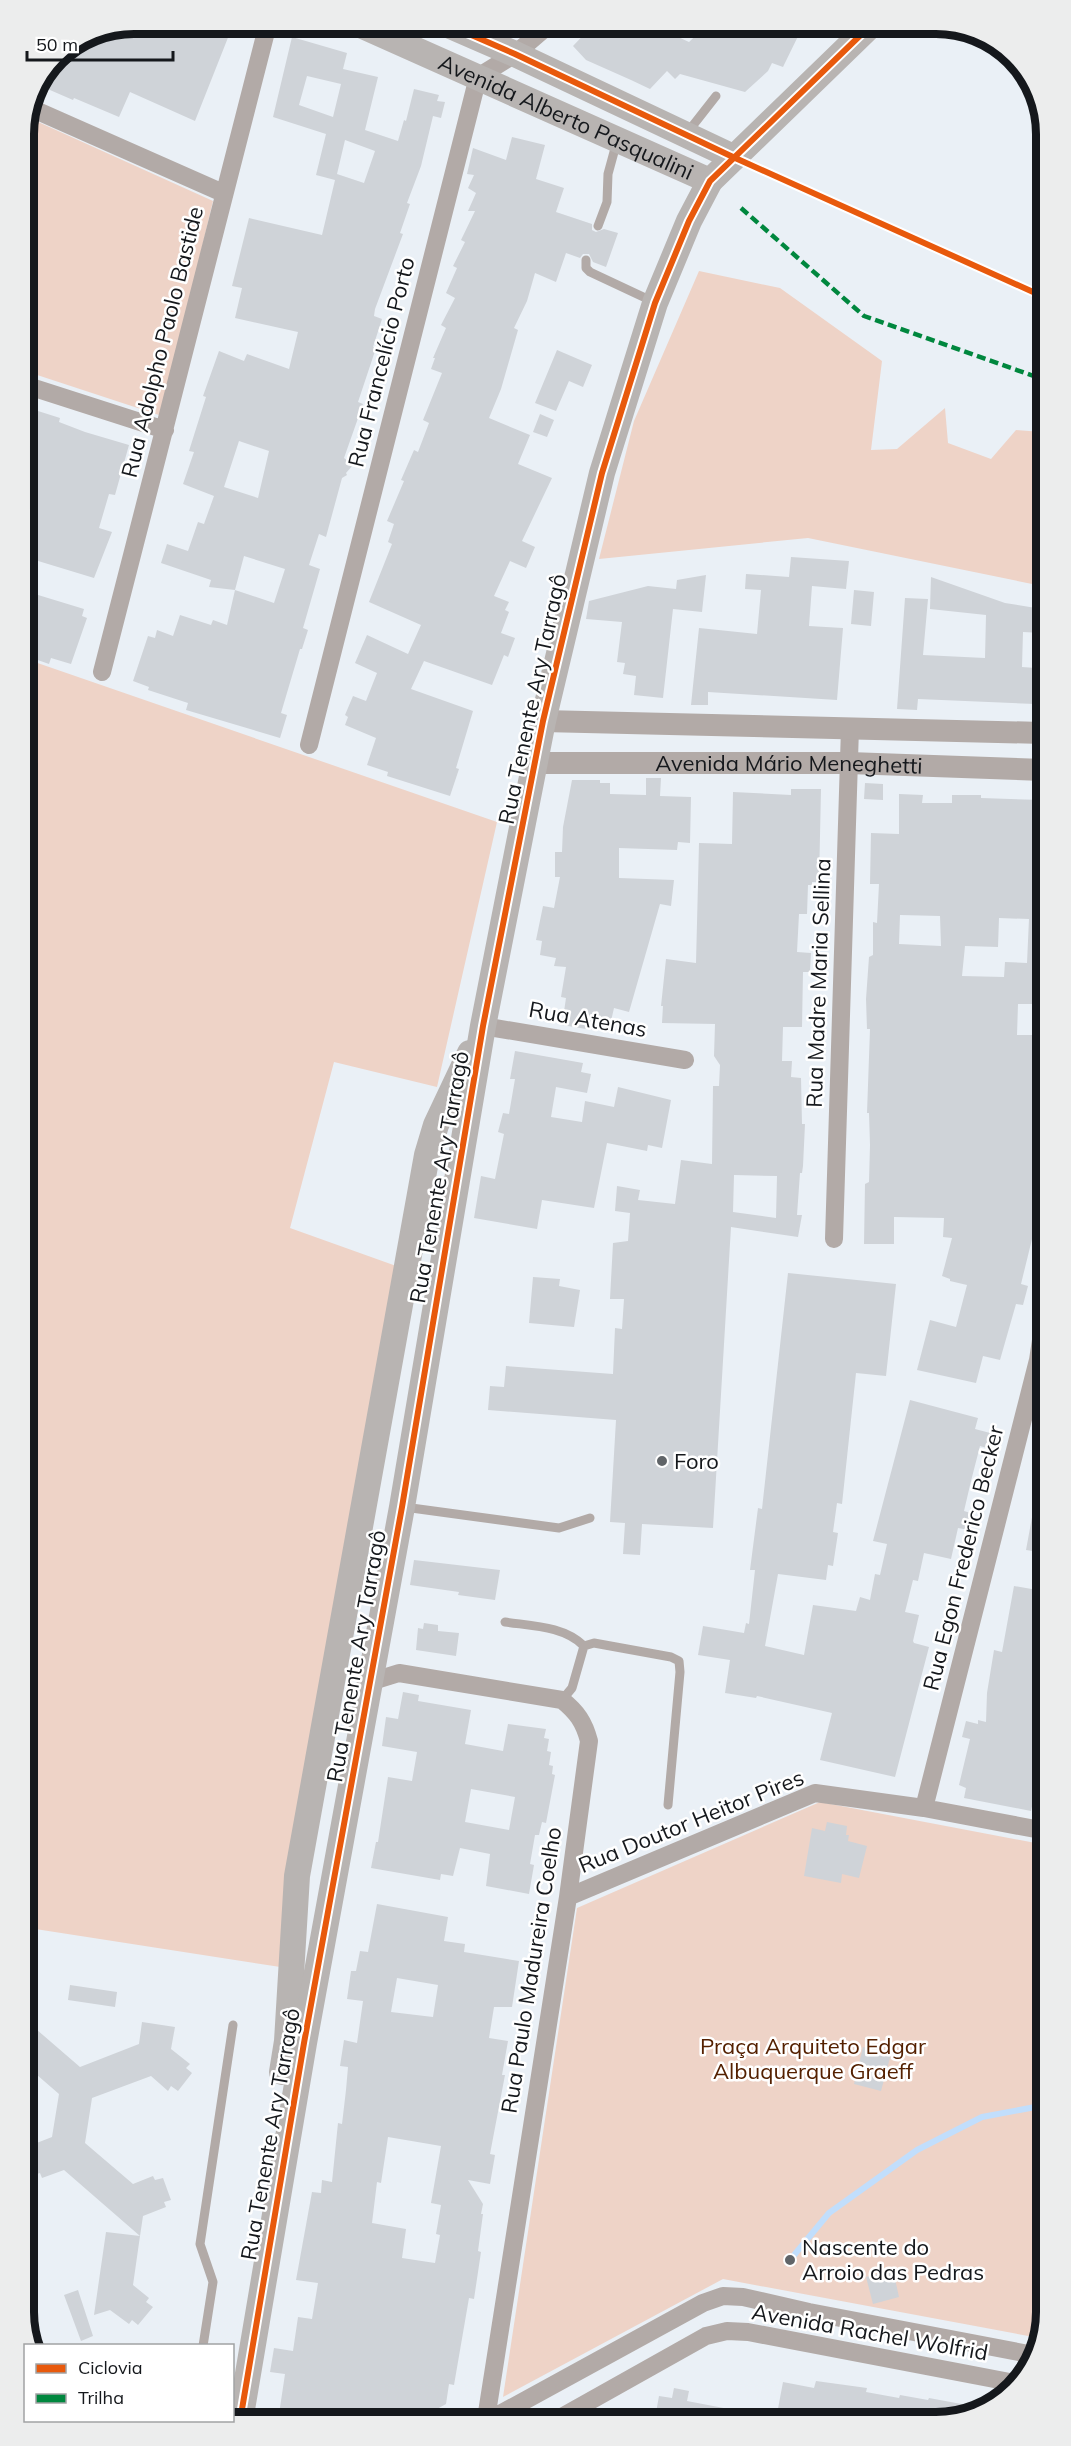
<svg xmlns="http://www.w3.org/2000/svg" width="1071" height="2446" font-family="Mulish,sans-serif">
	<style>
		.green { fill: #eed3c7 }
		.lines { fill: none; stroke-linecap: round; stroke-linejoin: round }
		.stream { stroke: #c1defc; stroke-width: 6 }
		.building { fill: #cfd3d8; fill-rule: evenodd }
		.service { stroke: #b2aaa7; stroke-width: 9 }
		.minor { stroke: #b2aaa7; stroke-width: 18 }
		.tertiary { stroke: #b2aaa7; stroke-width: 22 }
		.secondary { stroke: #b8b4b2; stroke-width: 26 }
		.quiet { stroke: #00873e; stroke-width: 4.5; stroke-dasharray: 9 4.5; stroke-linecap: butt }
		.cycleway-casing { stroke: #fff; stroke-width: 10 }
		.cycleway { stroke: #e8590c; stroke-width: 6 }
		.poi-dot { fill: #606468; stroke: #fff; stroke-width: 2 }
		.labels { text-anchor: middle; stroke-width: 5; stroke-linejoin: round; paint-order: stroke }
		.street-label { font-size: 22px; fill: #15181c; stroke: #fff }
		.poi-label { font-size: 22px; fill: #15181c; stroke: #fff; text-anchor: start }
		.park-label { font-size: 22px; fill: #542000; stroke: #fff }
		.rim { fill: none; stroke: #15181c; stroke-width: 8 }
	</style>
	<rect width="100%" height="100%" fill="#eaf0f6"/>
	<!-- green -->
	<path class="green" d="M36 121 213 201 162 416 25 371 24 166Z
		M699 271 780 288 882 361 871 450 897 449 945 408 948 443 991 459 1016 430 1042 432V586L808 538 599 559 634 421Z
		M26 659 497 822 437 1087 334 1062 290 1228 413 1272 287 1968 29 1928Z
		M820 1802 1046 1845 1047 2312 1039 2338 723 2279 503 2397 577 1908Z"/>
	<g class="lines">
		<!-- stream -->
		<path class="stream" d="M790 2260 829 2213 917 2150 982 2117 1046 2105"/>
	</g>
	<!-- building -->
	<path class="building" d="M135 24H217L231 30 195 121 130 92 119 117 74 98 73 100 43 87 58 55 93 32Z
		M594 24H668L665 31 689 42 708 24H804L783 67 772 63 768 71 745 92 680 74 675 79 667 71 650 89 631 80 586 60 573 46Z
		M292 37 347 53 343 69 378 77 365 130 398 141 404 120 406 121 414 89 439 95 437 101 445 102 441 118 433 116 421 166 407 203 410 204 400 233 403 234 375 309 374 316 382 319 373 347 376 348 358 402 363 404 344 458 353 465 346 473 347 475 342 478 326 537 319 534 309 565 320 569 303 628 308 630 302 649H300L281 713 287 715 280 738 186 710 188 703 148 690 149 687 133 681 148 636 155 638 157 630 173 636 180 615 211 625 213 620 227 625 235 590 274 603 285 569 244 556 235 590 209 587 211 580 161 563 167 544 188 551 198 522 204 524 214 496 183 484 194 452 189 451 206 397 203 396 219 351 244 361 247 354 289 369 298 332 235 318 242 288 232 286 249 218 322 235 335 180 316 175 326 134 273 117ZM307 76 341 84 333 117 299 105ZM345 140 375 151 364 183 337 174ZM239 441 269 451 258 498 224 487Z
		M512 137 545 145 536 179 564 188 556 212 592 224V230L596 232 604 229 618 233 606 267 593 262 589 254H583L580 258 566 253 556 282 535 273 527 301 514 328 518 330 501 389 489 418 530 435 518 464 552 478 522 541 535 547 526 568 510 561 494 596 509 602 505 610 509 612 501 633 515 638 508 657 504 655 492 685 424 661 411 689 473 711 456 768 459 769 450 796 387 776 388 772 367 765 376 738 345 725 348 717 345 715 353 696 366 701 377 673 355 663 367 635 408 654 421 625 369 602 392 544 388 542 394 524 387 521 404 481 401 480 414 450 418 452 429 423 423 420 442 373 431 369 435 358H433L446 328 441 325 455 298 446 293 457 268 453 266 465 242 461 240 475 211H468L476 193 468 188 474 175 467 174 473 148 506 160Z
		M557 350 592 365 583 387 569 381 556 411 535 403Z
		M38 411 60 418 59 422 85 432 129 445 115 495 109 494 99 528 112 532 94 578 25 557 31 532 25 530V414L36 417Z
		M540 414 554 420 547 437 533 432Z
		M791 557 849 561 846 589 812 586 809 626 843 628 837 700 708 692V705H691L699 628 757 634 761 590 745 589 746 574 789 577Z
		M706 575 702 612 673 609 663 698 634 695 636 676 623 674 625 663 617 662 622 622 586 619 589 601 648 586 676 589 677 580Z
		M931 577 1005 603 1042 609V633L1023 632 1022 667 1036 668 1035 704 918 699 917 710 897 709 905 598 928 599 923 655 985 658 986 615 930 609Z
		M854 590 874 592 871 626 851 624Z
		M25 591 84 609 82 616 87 618 71 664 51 658 49 664 32 658 38 634 26 631Z
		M646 778H661L660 796 691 797 690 843 678 842 677 850 619 848V878L674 880 671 906 660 904 629 1012 614 1008 611 1021 594 1018 592 1030 562 1025 566 998 561 997 566 967 554 966 556 958 540 955 542 941 536 940 543 906 554 908 560 877H555V852H562L563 827 572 780H600V783H610V794L646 795Z
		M865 783 883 784V800L864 799Z
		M791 789H821L819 882H812V885H808L807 914H799L797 952 811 953 810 972H803L802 1027H783L782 1061H792L791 1077 801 1078 802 1124H805L803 1166 802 1173H800L797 1215H802L798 1237 731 1227 713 1528 642 1524 640 1555 623 1554 625 1523 610 1522 616 1420 488 1410 490 1386 504 1387 506 1366 613 1374 615 1328 622 1329 624 1299H610L613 1243 628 1241 630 1213 615 1211 617 1186 640 1190 638 1200 675 1204 681 1160 712 1164 713 1086H719L720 1065 714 1056 715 1024 662 1023 663 1006H661L666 959 696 963 699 843 732 844 733 792 791 795ZM734 1175 777 1176 776 1218 733 1212Z
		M899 794 923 795 922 803H952V795H981V798L1043 800V1004H1018L1017 1035H1038L1037 1065H1044V1095L1039 1094 1038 1153H1044V1196H1041L1040 1207H1033V1235L1021 1284 1028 1286 1023 1305 1016 1304 1000 1360 983 1356 976 1383 917 1370 930 1320 956 1327 967 1285 950 1281V1279L942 1276 952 1238 943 1237 944 1218 894 1217V1244H864L865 1184 869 1182 870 1145 869 1113H867L870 1029H867L866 999 869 957 873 955V922L877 923 879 884H870L871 833 899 834ZM900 915 940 916 941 946 899 944ZM999 918 1029 919 1027 963 1005 962 1004 977 962 976 965 946 998 947Z
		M515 1051 583 1063 581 1072 591 1074 587 1093 556 1087 551 1117 582 1122 585 1101 614 1107 618 1087 671 1100 662 1148 648 1145 647 1151 607 1143 594 1208 542 1200 537 1229 474 1218 481 1176 495 1179 504 1134 498 1132 503 1113 509 1114 515 1079H510Z
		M788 1273 896 1284 886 1376 856 1373 842 1504 837 1503 833 1532 838 1533 833 1566 828 1565 826 1580 778 1574 765 1646 804 1655 813 1605 856 1611 860 1597 870 1600 875 1574 880 1575 887 1544 873 1541 910 1400 978 1418 975 1429 994 1434 990 1449 980 1446 971 1481 964 1511 974 1514 969 1530 958 1528 951 1559 924 1553 918 1581 913 1580 905 1612 919 1615 913 1641 914 1643 929 1647 895 1777 820 1760 832 1713 757 1696 756 1698 725 1693 730 1660 698 1655 703 1626 744 1633 746 1623 749 1624 755 1570H750L758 1508 762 1509Z
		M533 1277 560 1279 559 1286 580 1290 574 1327 529 1323Z
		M1037 1490H1045V1553L1026 1550Z
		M414 1560 500 1570 495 1600 458 1595 459 1592 410 1585Z
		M1014 1586 1043 1591 1036 1633H1045L1046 1804 1033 1802 1031 1811 964 1798 966 1788 959 1785 970 1739 962 1737 966 1721 978 1724V1720L986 1722 987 1693 994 1650 1002 1652Z
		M424 1623 438 1625V1631L459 1633 456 1656 416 1650 418 1628 423 1629Z
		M403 1692 419 1695 418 1701 471 1710 465 1744 503 1751 508 1724 546 1729 544 1738 549 1739 547 1751 551 1752 549 1765 553 1766 552 1774 555 1775 546 1823 542 1822 539 1835H535L530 1864 534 1865 529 1894 486 1886 490 1854 460 1848 453 1876 441 1874 440 1880 371 1868 376 1842H378L388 1777 412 1781 417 1752 382 1746 386 1717 398 1719ZM471 1789 515 1797 509 1830 465 1822Z
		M827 1822 847 1826 846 1835H849L848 1841 867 1846 859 1878 842 1874 841 1883 804 1876 812 1828 825 1831Z
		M377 1904 448 1917 444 1941 465 1944 464 1952 519 1961 512 2007H494L489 2038 508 2041 502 2075H505L490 2154 495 2155 490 2184 468 2180 483 2204 481 2214H483L478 2251 481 2252 474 2299 469 2298 454 2385 449 2384 446 2404 417 2420 278 2421 285 2374 270 2372 274 2348 293 2351 298 2317 312 2319 318 2283 296 2280 312 2192 321 2193 322 2180 332 2182 338 2123 342 2124 346 2090 348 2067 340 2066 344 2040 357 2043 363 2001 347 1999 351 1971H356L360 1951 368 1952ZM397 1978 438 1985 433 2017 391 2012ZM388 2137 441 2146 431 2203 441 2205 436 2234 440 2235 435 2263 402 2258 406 2229 372 2223 377 2182 381 2183Z
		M70 1985 117 1992 115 2007 68 2000Z
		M142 2022 175 2027 171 2049 190 2064 186 2068 192 2073 178 2091 171 2086 168 2091 151 2076 92 2098 85 2143 133 2184 153 2176 155 2180 163 2178 171 2200 164 2202 166 2207 143 2216 140 2236 64 2170 42 2178 40 2173 30 2176 29 2146 52 2137 59 2094 29 2068V2023L80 2067 139 2044Z
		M863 2047 891 2054 881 2091 854 2084Z
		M106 2232 140 2236 133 2285 149 2298 146 2302 153 2307 138 2325 132 2320 129 2324 110 2310 94 2315Z
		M893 2270 899 2297 873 2304 866 2277Z
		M78 2290 93 2336 81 2341 64 2295Z
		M816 2381 867 2388 866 2392 899 2398 900 2395 928 2400 929 2398 983 2408 972 2416 795 2417 777 2414 783 2382 814 2388Z
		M674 2388 689 2391 687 2401 734 2410 733 2418H655L659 2396 672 2398Z"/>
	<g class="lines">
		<!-- service -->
		<path class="service" d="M687 133 716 96
			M598 226 607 202 608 174 617 141
			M586 260V268L590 272 654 302
			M404 1507 559 1528 590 1518
			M505 1622C532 1626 564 1626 584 1646
			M562 1700 572 1688 584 1646 594 1643 671 1657 679 1661 680 1672 668 1805
			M203 2346 213 2282 200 2244 233 2025
			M191 2421V2420
			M161 2422 162 2420"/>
		<!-- minor -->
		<path class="minor" d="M33 109 223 193
			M25 385 165 430
			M102 672C158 456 211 239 268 24
			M309 745 478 77 515 54 550 24
			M483 1026 685 1060
			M834 1239 850 728
			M370 1682 399 1673 562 1700C577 1712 584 1722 589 1741L568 1897 486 2419
			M924 1808 1038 1360 1044 1320
			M568 1897 815 1793 924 1808 1046 1831
			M491 2419 703 2303 723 2296 743 2297 809 2312 1034 2355
			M558 2419 706 2336 727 2331 748 2332 1015 2383"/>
		<!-- tertiary -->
		<g class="tertiary">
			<path d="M543 721 1043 733"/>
			<path id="s1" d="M535 763H849L1043 770"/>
		</g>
		<!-- secondary -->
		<g class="secondary">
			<path id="s2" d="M358 24 710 181"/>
			<path d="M446 24 515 54 733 157"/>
			<path d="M282 2072 287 2041 297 1876 427 1155 436 1125 470 1053"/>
			<path d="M240 2421 304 2043 402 1507 483 1026 543 721 602 473 655 303 689 221 710 181 872 24"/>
		</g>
		<!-- quiet -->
		<path class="quiet" d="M741 208 864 316 1042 379"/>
		<!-- cycleway casing -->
		<g class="cycleway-casing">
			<path id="cycleway" d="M446 24 515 54 733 157 1042 296
				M240 2421 304 2043 402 1507 483 1026 543 721 602 473 655 303 689 221 710 181 872 24"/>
		</g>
		<!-- cycleway -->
		<use href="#cycleway" class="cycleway"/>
	</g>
	<!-- markers -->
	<g class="poi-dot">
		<circle cx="662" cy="1461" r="6"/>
		<circle cx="790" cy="2260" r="6"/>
	</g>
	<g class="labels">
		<!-- street labels -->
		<g class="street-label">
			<text dy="8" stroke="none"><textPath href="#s2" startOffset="228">Avenida Alberto Pasqualini</textPath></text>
			<text transform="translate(162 342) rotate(-76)" y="8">Rua Adolpho Paolo Bastide</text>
			<text transform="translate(381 362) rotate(-76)" y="8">Rua Francelício Porto</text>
			<text transform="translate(532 699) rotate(-78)" y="8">Rua Tenente Ary Tarragô</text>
			<text dy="8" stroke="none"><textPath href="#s1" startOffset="254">Avenida Mário Meneghetti</textPath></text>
			<text transform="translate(818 983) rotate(-88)" y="8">Rua Madre Maria Sellina</text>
			<text transform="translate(588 1019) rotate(10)" y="8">Rua Atenas</text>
			<text transform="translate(439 1177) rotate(-80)" y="8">Rua Tenente Ary Tarragô</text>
			<text transform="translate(963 1558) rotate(-76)" y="8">Rua Egon Frederico Becker</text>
			<text transform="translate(356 1656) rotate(-80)" y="8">Rua Tenente Ary Tarragô</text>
			<text transform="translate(691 1821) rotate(-22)" y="8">Rua Doutor Heitor Pires</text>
			<text transform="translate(531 1970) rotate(-81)" y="8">Rua Paulo Madureira Coelho</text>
			<text transform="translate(270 2134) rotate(-80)" y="8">Rua Tenente Ary Tarragô</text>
			<text transform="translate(870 2332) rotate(10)" y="8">Avenida Rachel Wolfrid</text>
		</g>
		<!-- poi labels -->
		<g class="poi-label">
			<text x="674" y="1469">Foro</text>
			<text x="802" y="2255">Nascente do<tspan x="802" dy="25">Arroio das Pedras</tspan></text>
		</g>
		<!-- park labels -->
		<g class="park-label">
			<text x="813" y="2054">Praça Arquiteto Edgar<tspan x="813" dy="25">Albuquerque Graeff</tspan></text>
		</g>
	</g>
	<!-- crop -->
	<path d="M0 0H1071V2446H0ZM134 34H936A100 100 0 0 1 1036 134V2312A100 100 0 0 1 936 2412H134A100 100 0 0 1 34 2312V134A100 100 0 0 1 134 34Z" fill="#eceded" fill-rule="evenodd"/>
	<path class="rim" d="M134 34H936A100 100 0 0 1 1036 134V2312A100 100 0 0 1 936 2412H134A100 100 0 0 1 34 2312V134A100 100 0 0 1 134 34Z"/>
	<!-- legend -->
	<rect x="24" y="2344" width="210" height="78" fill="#ffffff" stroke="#a1a3a4" stroke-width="1.5"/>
	<rect x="36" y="2364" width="30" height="9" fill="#e8590c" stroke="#a1a3a4" stroke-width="1.5"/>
	<text x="78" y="2374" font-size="18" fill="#15181c">Ciclovia</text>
	<rect x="36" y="2394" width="30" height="9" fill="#00873e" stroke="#a1a3a4" stroke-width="1.5"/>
	<text x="78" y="2404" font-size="18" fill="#15181c">Trilha</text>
	<!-- scale -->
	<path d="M27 51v9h146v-9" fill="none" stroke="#15181c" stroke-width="3"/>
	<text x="36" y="51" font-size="18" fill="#15181c" stroke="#ffffff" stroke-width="4.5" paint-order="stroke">50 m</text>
</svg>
